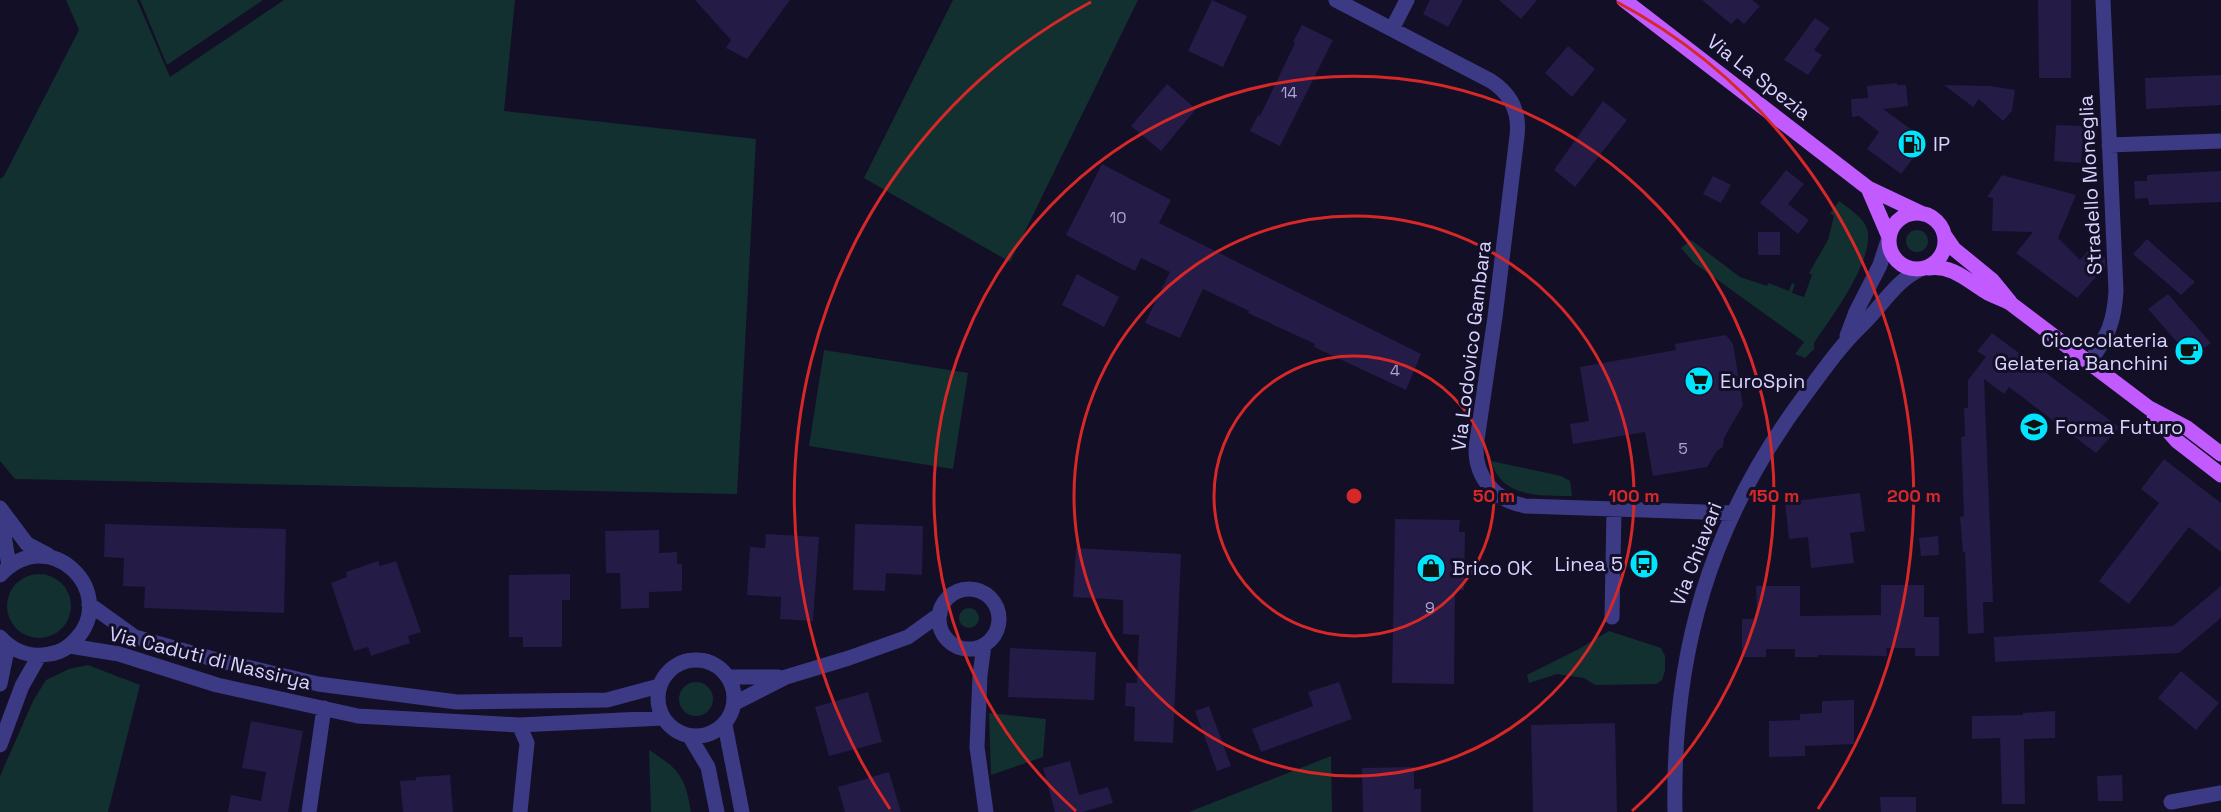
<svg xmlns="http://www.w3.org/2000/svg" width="2221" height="812" font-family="'Space Grotesk',sans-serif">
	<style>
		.green { fill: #12302f }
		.building { fill: #241b47 }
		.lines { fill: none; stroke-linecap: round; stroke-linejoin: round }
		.minor { stroke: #3d3a85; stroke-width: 15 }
		.major { stroke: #c25bff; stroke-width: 15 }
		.ring { fill: none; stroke: #d62828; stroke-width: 3 }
		.labels { text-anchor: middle; stroke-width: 6; stroke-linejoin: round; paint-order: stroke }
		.number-label { font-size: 16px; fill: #aca6d1 }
		.street-label { font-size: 20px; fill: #d9d4ff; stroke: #130f26 }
		.poi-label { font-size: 20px; fill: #d9d4ff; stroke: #130f26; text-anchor: start }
		.centre { fill: #d62828; stroke: #130f26; stroke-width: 3 }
		.ring-label { font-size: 18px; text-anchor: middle; font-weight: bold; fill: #d62828; stroke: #130f26; stroke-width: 6; stroke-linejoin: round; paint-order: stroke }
	</style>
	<rect width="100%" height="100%" fill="#130f26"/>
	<!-- green -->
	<path class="green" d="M66 0H137L170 77 284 0H515L504 111 756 139 737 494 15 479 0 461V179L4 176 79 30Z
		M140 0H263L167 65Z
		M953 0H1138L1010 262 864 178Z
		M1839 201C1848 208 1861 216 1866 226 1879 255 1830 319 1814 343V349L1805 358 1795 354 1804 342 1694 263 1681 248 1691 240 1740 277 1767 286 1768 283 1789 291 1792 283 1795 284 1792 293 1804 297 1812 275 1809 273 1828 240 1834 216 1830 213Z
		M1906 241a11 11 0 1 1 22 0a11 11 0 1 1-22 0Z
		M824 350 968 373 953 469 809 446Z
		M1491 461 1561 476 1570 481 1572 496C1541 495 1502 499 1491 461Z
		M7 606a32 32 0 1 1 64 0a32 32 0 1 1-64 0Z
		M959 618a10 10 0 1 1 20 0a10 10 0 1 1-20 0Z
		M1609 631 1661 648 1665 656V671L1662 680 1656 684 1595 685 1584 678 1557 674 1529 683 1527 675 1577 650Z
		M88 665 140 685 108 812H0V776L33 701 46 680 69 669Z
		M679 699a17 17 0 1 1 34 0a17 17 0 1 1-34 0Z
		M989 713 1046 719 1043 757 991 775Z
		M649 750C680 770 685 776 691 812H651Z
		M1331 756 1332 812H1189Z"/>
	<!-- building -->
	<path class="building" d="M695 0H790L747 59 726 48 731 40Z
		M1212 0 1247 16 1223 67 1188 51Z
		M1430 0H1463L1448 27 1423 14Z
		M1499 0H1537L1521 19Z
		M1702 0H1752L1760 6 1744 24 1737 18 1731 24Z
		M2038 0H2071V78H2039Z
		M1815 18 1830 28 1814 50 1822 55 1808 75 1784 60Z
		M1302 25 1333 40 1280 146 1250 131 1258 115 1260 116 1295 43 1293 42Z
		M1568 46 1595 69 1572 97 1545 73Z
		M2221 75V105L2146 109 2145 78Z
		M1897 83V85H1906L1908 106 1883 109 1912 130 1899 145 1914 157 1901 174 1867 149 1879 132 1859 116 1852 117 1851 99 1868 98 1867 86Z
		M1167 84 1196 109 1161 151 1131 126Z
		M1944 85 1990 86 2015 90 2012 111 2003 121 1979 99 1973 107Z
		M1603 101 1627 120 1575 187 1554 170Z
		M2056 125 2084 126 2081 163 2054 161Z
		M1102 164 1171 200 1159 223 1421 354 1406 390 1314 347 1315 344 1248 313 1249 311 1203 289 1180 338 1145 323 1170 272 1141 258 1135 271 1066 235Z
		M1786 170 1804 184 1788 204 1809 220 1798 234 1760 203Z
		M2221 171V202L2149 205 2148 198 2135 199 2134 181H2147V175Z
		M2002 175 2076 195 2058 238 2080 260 2091 247 2105 258V267L2077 298 2016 253 2033 232 1992 231 1993 198 1987 197Z
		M1713 176 1731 185 1721 203 1703 194Z
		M1758 232H1780V255H1758Z
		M2147 239 2195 282 2181 295 2133 254Z
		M1077 274 1119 297 1104 327 1062 305Z
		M2168 294 2211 343 2191 358 2148 309Z
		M1992 333 2119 427 2096 453 2009 387 2004 394 1984 379 1993 602H1983L1984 633 1968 634 1965 552H1963L1960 517 1964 516 1961 437 1965 436 1964 408H1968V380L1986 357 1977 351Z
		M1726 335 1733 344 1743 405 1724 438 1723 447 1717 451 1707 467 1653 476 1645 432 1573 444 1570 424 1589 421 1580 367 1676 350 1675 344Z
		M2164 459 2221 503V552L2189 527 2129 604 2099 581 2159 503 2141 489Z
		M1860 493 1865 531 1850 533 1854 563 1811 568 1808 537 1789 539 1785 502Z
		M1395 519 1460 520 1459 532H1465L1464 590H1455L1454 684 1392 683Z
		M105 524 286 529 284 613 144 608 145 587 123 586 124 558 104 557Z
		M855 524 923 526 922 575 886 573 885 591 853 590Z
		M659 530V553L677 552V564H682V591L649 592V608L621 609 620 573H606L605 531Z
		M766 534 819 537 813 621 780 619 781 597 747 595 750 547 765 548Z
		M1938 536 1939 555 1921 556 1919 538Z
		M1076 548 1181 554 1173 743 1134 741 1135 707 1125 706 1126 683H1137L1139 635 1123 634V600L1073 597Z
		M378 561 380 566 396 561 421 632 408 636 410 643 371 656 368 647 354 651 331 583 347 577 346 572Z
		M570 574V600H562V647H523V637H509V575Z
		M1881 585H1924V617H1939V656H1915V648H1886L1887 656 1818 655V657H1795V649H1766V657H1742V619H1757L1756 586H1800V616L1881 615Z
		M2221 586V618L2179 653 1995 662 1994 637 2173 626Z
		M1010 648 1096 652 1094 700 1008 697Z
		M2181 671 2219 703 2196 730 2158 698Z
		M1339 682 1352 719 1261 752 1252 729 1313 706 1308 692Z
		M868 692 882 742 829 756 815 707Z
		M1854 700V744L1805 746V756L1769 757V721L1800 720V714L1822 713V701Z
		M1209 706 1231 766 1217 771 1195 711Z
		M2055 711V738L2024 739 2025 804H2002L2000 738 1972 739V716L2023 715V713Z
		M251 721 303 731 288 812H228L231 795 261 801 266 772 242 768Z
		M1615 723 1617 812H1533L1531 725Z
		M1070 761 1079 795 1108 787 1113 803 1083 812H1055L1043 768Z
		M1414 767V789H1421V812H1363L1362 768Z
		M889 772 901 812H845L838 787Z
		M450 775 453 812H403L400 781 416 780V777Z
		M2122 775 2123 801H2098L2097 776Z
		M1880 797H1916V812H1881Z"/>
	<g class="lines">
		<!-- minor -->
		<path class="minor" d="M1336 0 1491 81C1511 94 1520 112 1517 136L1495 317 1476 447C1475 478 1495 500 1525 506L1733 513
			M1392 29 1407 0
			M2109 145 2221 141
			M1847 336 1856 312 1880 265 1889 237
			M2090 362C2108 334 2114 324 2116 291L2103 0
			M0 508 27 544 48 555
			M0 511 9 566
			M0 575C51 521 119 594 76 639 69 647 60 653 49 654 30 658 13 651 0 637
			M939 619a30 30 0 1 1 60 0a30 30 0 1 1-60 0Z
			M89 604 135 637 217 660 318 684 457 702 607 700 659 686
			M1612 617 1614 510
			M984 645 980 675 977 747 986 812
			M70 646 119 654 217 685 358 716 519 725 663 718
			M658 698a38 38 0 1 1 76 0a38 38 0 1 1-76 0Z
			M729 677H778
			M0 684 8 645
			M735 703 786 677 849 658 908 637 940 614
			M519 725 527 743 520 812
			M725 725 742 812
			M690 737 708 767 717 812
			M0 745 22 686 39 656
			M2171 802 2221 793
			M309 812 324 708
			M1675 812C1672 654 1709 523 1805 395 1823 371 1840 346 1862 325 1882 306 1895 281 1921 269"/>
		<!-- major -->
		<path class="major" d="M1624 0 1868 188 1923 214
			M1868 188 1889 237
			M1889 241a28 28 0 1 1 56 0a28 28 0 1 1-56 0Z
			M1945 236 1954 249 1992 280 2010 302
			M1928 268C1952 264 1969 282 1988 293 1996 297 2003 299 2010 303L2149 408 2187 428 2221 454
			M2154 415 2177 441 2221 475"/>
	</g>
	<!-- distance rings -->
	<g class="ring">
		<circle cx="1354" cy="496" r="140"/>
		<circle cx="1354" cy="496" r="280"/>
		<path d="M1076 811A420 420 0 1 1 1632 811"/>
		<path d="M890 809A560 560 0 0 1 1091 2M1617 2A560 560 0 0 1 1818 809"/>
	</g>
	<!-- icons -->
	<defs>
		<g id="fuel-disc" transform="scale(1.5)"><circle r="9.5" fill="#00e5ff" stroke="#130f26"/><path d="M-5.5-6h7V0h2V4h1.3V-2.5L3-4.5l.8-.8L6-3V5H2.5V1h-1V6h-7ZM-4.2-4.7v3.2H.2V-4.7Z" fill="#111"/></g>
		<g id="cafe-disc" transform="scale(1.5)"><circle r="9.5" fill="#00e5ff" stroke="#130f26"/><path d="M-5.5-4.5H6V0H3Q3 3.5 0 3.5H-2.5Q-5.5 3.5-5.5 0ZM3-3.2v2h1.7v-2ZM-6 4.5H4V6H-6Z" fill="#111"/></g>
		<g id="supermarket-disc" transform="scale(1.5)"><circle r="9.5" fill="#00e5ff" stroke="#130f26"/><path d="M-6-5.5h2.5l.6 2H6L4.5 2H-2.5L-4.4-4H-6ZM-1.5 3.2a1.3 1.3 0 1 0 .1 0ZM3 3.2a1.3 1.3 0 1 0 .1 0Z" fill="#111"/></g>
		<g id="school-disc" transform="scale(1.5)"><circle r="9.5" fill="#00e5ff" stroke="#130f26"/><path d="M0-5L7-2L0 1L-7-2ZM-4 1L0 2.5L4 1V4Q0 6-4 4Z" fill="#111"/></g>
		<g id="bus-disc" transform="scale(1.5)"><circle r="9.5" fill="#00e5ff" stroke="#130f26"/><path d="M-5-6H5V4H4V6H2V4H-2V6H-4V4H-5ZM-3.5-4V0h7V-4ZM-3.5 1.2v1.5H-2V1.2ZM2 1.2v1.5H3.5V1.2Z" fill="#111"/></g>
		<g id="shop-disc" transform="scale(1.5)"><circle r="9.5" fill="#00e5ff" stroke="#130f26"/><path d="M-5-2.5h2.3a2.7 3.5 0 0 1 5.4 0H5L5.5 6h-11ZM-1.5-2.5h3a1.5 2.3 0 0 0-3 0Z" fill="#111"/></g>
	</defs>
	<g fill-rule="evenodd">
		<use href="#fuel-disc" x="1912" y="144"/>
		<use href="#cafe-disc" x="2189" y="351"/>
		<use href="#supermarket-disc" x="1699" y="381"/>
		<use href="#school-disc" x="2034" y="427"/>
		<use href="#bus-disc" x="1644" y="564"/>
		<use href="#shop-disc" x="1431" y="568"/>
	</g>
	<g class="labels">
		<!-- number labels -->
		<g class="number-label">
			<text x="1289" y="98">14</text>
			<text x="1118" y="223">10</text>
			<text x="1395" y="376">4</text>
			<text x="1683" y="454">5</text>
			<text x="1430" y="613">9</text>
		</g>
		<!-- street labels -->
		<g class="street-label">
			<text transform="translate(1759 77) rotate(38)" y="7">Via La Spezia</text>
			<text transform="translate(2090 185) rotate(-93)" y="7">Stradello Moneglia</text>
			<text transform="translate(1471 346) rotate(-83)" y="7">Via Lodovico Gambara</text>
			<text transform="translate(1696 554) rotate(-69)" y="7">Via Chiavari</text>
			<text transform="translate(210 658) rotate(14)" y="7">Via Caduti di Nassirya</text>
		</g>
		<!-- poi labels -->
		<g class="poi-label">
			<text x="1933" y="151">IP</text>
			<text x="2168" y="347" text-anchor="end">Cioccolateria<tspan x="2168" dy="23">Gelateria Banchini</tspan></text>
			<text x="1720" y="388">EuroSpin</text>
			<text x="2055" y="434">Forma Futuro</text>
			<text x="1623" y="571" text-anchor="end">Linea 5</text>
			<text x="1452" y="575">Brico OK</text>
		</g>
	</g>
	<circle cx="1354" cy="496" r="9" class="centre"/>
	<g class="ring-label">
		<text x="1494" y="502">50 m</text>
		<text x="1634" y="502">100 m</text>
		<text x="1774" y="502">150 m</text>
		<text x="1914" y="502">200 m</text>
	</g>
</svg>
